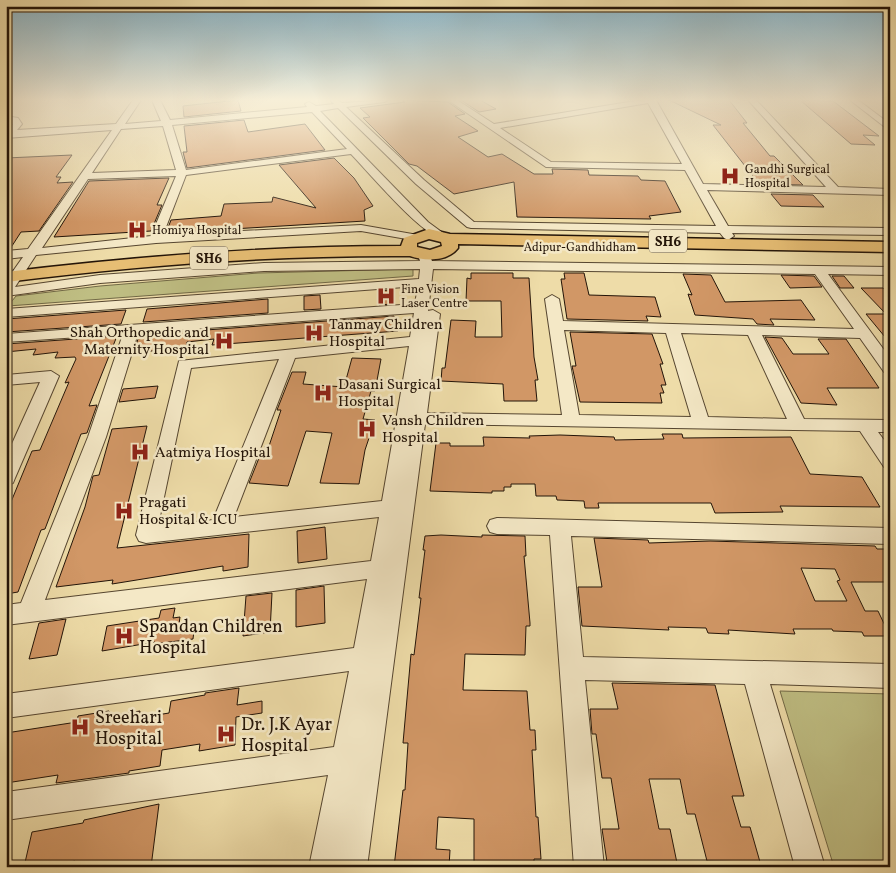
<svg xmlns="http://www.w3.org/2000/svg" width="896" height="873" font-family="Vollkorn,serif">
	<style>
		.green { fill: #bfbe83; stroke: #716946 }
		.building { fill: #d19766; stroke: #231408; fill-rule: evenodd }
		.lines { fill: none; stroke-linecap: round; stroke-linejoin: round }
		.minor-casing { stroke: #564630; stroke-width: 2 }
		.major-casing { stroke: #231408; stroke-width: 3 }
		.minor { fill: #f4e8c6; fill-rule: evenodd }
		.major { fill: #e7be74; fill-rule: evenodd }
		.labels { text-anchor: middle; stroke-width: 5; stroke-linejoin: round; paint-order: stroke }
		.far-poi-label { font-size: 12px; fill: #231408; stroke: #f4e8c6; text-anchor: start }
		.far-street-label { font-size: 12px; fill: #231408; stroke: #f4e8c6 }
		.shield { fill: #f4e8c6; stroke: #625441; stroke-width: 1 }
		.shield-label { font-size: 14px; font-weight: bold; fill: #231408 }
		.poi-label { font-size: 15px; fill: #231408; stroke: #f4e8c6; text-anchor: start }
		.near-poi-label { font-size: 18px; fill: #231408; stroke: #f4e8c6; text-anchor: start }
	</style>
	<rect width="100%" height="100%" fill="#eedca8"/>
	<filter id="stains"><feTurbulence type="fractalNoise" baseFrequency=".004" numOctaves="4"/><feColorMatrix values="0 0 0 0 .2 0 0 0 0 .09 0 0 0 0 .02 0 0 0 .5 -.17"/></filter>
	<radialGradient id="worn" r=".72"><stop offset=".6" stop-color="#630" stop-opacity="0"/><stop offset="1" stop-color="#630" stop-opacity=".3"/></radialGradient>
	<!-- green -->
	<path class="green" d="M413 269V276L8 306 16 296 100 286 258 273Z
		M780 691 890 694V867H834Z"/>
	<!-- building -->
	<path class="building" d="M238 100 241 111 184 117 183 106Z
		M401 100 448 102 465 114 455 116 478 131 458 137 488 157 502 154 534 174H553L552 169 588 170 589 175 638 176 641 180 665 181 681 212 649 216 651 219 517 217 514 182 454 194 417 166 409 164 363 118 370 117 360 108 405 102Z
		M461 100H480L496 109 479 112Z
		M669 100H729L747 123H743L770 156H774L803 185 762 184 760 180H756L713 125H721Z
		M800 100 833 101 879 136 863 135 875 145 851 144Z
		M244 120 248 132 305 124 325 150 187 168 183 152H187L184 126Z
		M72 155 56 177H61L57 183 73 182 39 231 21 232 10 249H6V158Z
		M334 158 354 178 373 206 364 210 365 221 166 233 171 220 221 216 224 204 272 202 273 197 316 208 279 165Z
		M169 178 157 205H162L151 231 54 237 89 181Z
		M771 194 813 195 824 207 781 206Z
		M471 273H513V278H529L534 357 538 380H535L537 401H504L503 384 441 381 442 368H445L451 320 476 321 475 337H502L501 301H466L467 278 471 279Z
		M564 273H584L589 295 655 297 661 317 646 316 648 321 567 319 561 279H565Z
		M683 274 711 275 725 302 801 300 815 320 770 319 774 325 757 324 753 319 695 315 688 294 692 295Z
		M781 275 814 276 822 287 790 288Z
		M832 276H844L854 288H840Z
		M861 288H883L890 294V343L866 314H886Z
		M389 290 392 304 379 305V291Z
		M320 295 321 309 304 310V296Z
		M268 299V313L143 322 147 309Z
		M126 310 121 324 6 332V319Z
		M394 316 398 331 212 345 214 339 187 342 186 347 134 353 139 335Z
		M570 332 652 334 663 364H660L666 385H661L664 393H660L662 403 580 402 572 366H576Z
		M117 336 89 406 97 405 87 433 81 434 45 529 41 530 18 592 6 594V514L32 451 40 450 69 382 65 383 76 359 75 357 55 358 58 352 33 355 36 349 6 352V344Z
		M765 337 782 338 793 354H829L818 339H846L879 388H827L837 405 801 403Z
		M352 358 381 359 375 391H371L363 419 375 420 365 450 359 484 320 483 332 433 306 431 288 486 249 483 261 453H263L265 446H269L281 410H277L292 372H306L303 384 344 387Z
		M158 386 155 398 119 402 123 389Z
		M147 426 117 548 249 534 248 567 223 571V566L112 584 113 580 56 587 85 507 93 476 99 475 112 429Z
		M662 434H682L683 438 791 437 810 474 862 477 880 507 780 506 783 512 715 513 711 503H598L599 508H585L584 501 557 500 556 496H536L535 484H511V487H504V491H492V493L430 491 436 443H450V446H484L483 437 530 438 529 436 560 435 614 437 615 440 664 439Z
		M325 527 327 559 298 563 297 531Z
		M441 535 482 537V535L525 536 526 556H524L530 623V626H526L525 655 465 654 463 690 527 691 530 730H535L536 750H532L536 817H538L541 859H534V867H474V819L438 817 436 849 450 850 449 867H394L403 790H405L408 743H403L411 654 414 655 421 598H419L425 550H423L425 536Z
		M594 538 648 540 649 543 710 541 875 546 877 549H890V582H851L865 611H878L890 636H864L862 632 833 631 832 629H793L795 634 728 630 729 634 708 633 706 628 668 627 669 630 582 626 578 587H602ZM801 568 835 569 840 580 837 581 847 601H815Z
		M324 586 325 623 296 627V590Z
		M272 593 270 632 243 636 246 596Z
		M175 608 173 618 180 617 179 624 195 622 193 639 154 644 155 642 102 651 107 626 159 618 161 610Z
		M66 619 57 655 29 659 39 623Z
		M612 683 715 685 744 796H732L741 827H750L760 862 707 861 695 814H687L680 779H649L659 829H670L677 863H672V867H638L637 863 607 862 602 829H619L611 778H602L596 734H592L590 709H618Z
		M239 688 237 705 262 701V713L236 717 235 745 199 751 200 744 162 750 160 766 129 771V773L56 783 58 775 6 783V733L77 722 78 716 109 711 108 716 140 711 139 718 169 713 171 701 205 695V693Z
		M159 804 151 867H74L75 861 47 867H24L32 832 83 823 84 820Z"/>
	<g class="lines">
		<!-- minor casing -->
		<g class="minor-casing">
			<path id="minor" d="M133 100H141L125 124 161 121 152 100H160L170 120 307 107 305 104 309 102 316 106 334 104 330 100H338L342 103 388 100 384 102 346 107 424 180 474 222 716 226 685 170 546 167 448 100H457L494 124 641 100H656L703 184 826 187 748 100H756L838 187 890 189V195L707 190 728 226 890 228V235L732 233 734 236 728 240 724 238 720 233 471 228 467 227 416 184 338 108 320 111 428 222 443 233V237C427 242 365 168 351 154L186 175 163 235 361 225 418 235V241L361 231 156 243 36 255 15 287 100 275 264 263 420 261 418 255 424 251 428 252 432 261 890 267V275L828 274 890 358V374L884 372 860 338 762 335 804 419 890 420V432H878L890 448V468L884 467 860 431 425 424 367 867H309L328 775 6 820V792L334 747 349 671 6 718V694L354 648 367 579 6 625V605L21 603 88 437 123 334 6 342V334L415 304 418 286 6 317V309L419 279 420 269 264 271 100 283 6 296V281L23 257 6 259V251L28 249 112 130 6 138V130L13 124 6 122V116L18 118 22 124 17 130 116 124ZM648 103 682 164 551 162 500 128ZM312 112 347 149 186 170 172 125ZM163 126 176 170 92 173 121 129ZM176 176 151 236 42 248 88 179ZM433 269 815 274 854 329 563 321 559 299 552 295 545 299 562 415 427 413 440 314 433 310 428 311ZM414 313 410 337 179 361 136 535 139 541 146 543 379 517 371 561 45 600 106 437 138 333ZM564 330 666 333 691 417 579 415ZM681 333 748 335 787 419 708 417ZM409 346 382 501 234 517 295 358ZM279 359 213 520 158 526 191 368Z
				M850 100H858L890 124V131Z
				M51 371 59 376 15 478 13 483 6 485V457L40 382 6 385V375Z
				M497 518 890 528V544L571 536 583 657 890 664V688L770 684 825 867H795L745 684 585 680 604 867H574L550 535 497 534 490 532 487 526 490 520Z"/>
		</g>
		<!-- major casing -->
		<g class="major-casing">
			<path id="major" d="M429 229 450 234 890 242V252L458 244V248C447 262 425 261 410 256 275 255 141 265 6 282V272C138 256 269 246 401 246L404 238ZM429 239 441 242 442 246 430 250 417 247V243Z"/>
		</g>
		<!-- minor -->
		<use href="#minor" class="minor"/>
		<!-- major -->
		<use href="#major" class="major"/>
	</g>
	<!-- sky -->
	<linearGradient id="sky" x2="0" y2="1"><stop stop-color="#89b7cc"/><stop offset="0.45" stop-color="#f7efd8"/><stop offset="1" stop-color="#f7efd8" stop-opacity="0"/></linearGradient>
	<rect width="896" height="222" fill="url(#sky)"/>
	<!-- icons -->
	<defs>
		<g id="hospital-bare" transform="scale(1.5)"><path d="M-5-5h3v3.5h4V-5h3V5h-3V1.5h-4V5h-3Z" fill="#8f2418" stroke="#f4e8c6" stroke-width="2.5" paint-order="stroke"/></g>
	</defs>
	<g fill-rule="evenodd">
		<use href="#hospital-bare" x="730" y="176"/>
		<use href="#hospital-bare" x="137" y="230"/>
		<use href="#hospital-bare" x="386" y="296"/>
		<use href="#hospital-bare" x="314" y="333"/>
		<use href="#hospital-bare" x="224" y="341"/>
		<use href="#hospital-bare" x="323" y="393"/>
		<use href="#hospital-bare" x="367" y="429"/>
		<use href="#hospital-bare" x="140" y="452"/>
		<use href="#hospital-bare" x="124" y="511"/>
		<use href="#hospital-bare" x="124" y="636"/>
		<use href="#hospital-bare" x="80" y="727"/>
		<use href="#hospital-bare" x="226" y="734"/>
	</g>
	<g class="labels">
		<!-- far-poi labels -->
		<g class="far-poi-label">
			<text x="745" y="173">Gandhi Surgical<tspan x="745" dy="14">Hospital</tspan></text>
			<text x="152" y="234">Homiya Hospital</text>
			<text x="401" y="293">Fine Vision<tspan x="401" dy="14">Laser Centre</tspan></text>
		</g>
		<!-- far-street labels -->
		<g class="far-street-label">
			<text x="580" y="251">Adipur-Gandhidham</text>
		</g>
		<!-- shield labels -->
		<g class="shield">
			<rect x="649" y="229.5" width="38" height="23" rx="4"/>
			<rect x="190" y="246.5" width="38" height="23" rx="4"/>
		</g>
		<g class="shield-label">
			<text x="668" y="246">SH6</text>
			<text x="209" y="263">SH6</text>
		</g>
		<!-- poi labels -->
		<g class="poi-label">
			<text x="329" y="329">Tanmay Children<tspan x="329" dy="17">Hospital</tspan></text>
			<text x="209" y="337" text-anchor="end">Shah Orthopedic and<tspan x="209" dy="17">Maternity Hospital</tspan></text>
			<text x="338" y="389">Dasani Surgical<tspan x="338" dy="17">Hospital</tspan></text>
			<text x="382" y="425">Vansh Children<tspan x="382" dy="17">Hospital</tspan></text>
			<text x="155" y="457">Aatmiya Hospital</text>
			<text x="139" y="507">Pragati<tspan x="139" dy="17">Hospital &amp; ICU</tspan></text>
		</g>
		<!-- near-poi labels -->
		<g class="near-poi-label">
			<text x="139" y="632">Spandan Children<tspan x="139" dy="21">Hospital</tspan></text>
			<text x="95" y="723">Sreehari<tspan x="95" dy="21">Hospital</tspan></text>
			<text x="241" y="730">Dr. J.K Ayar<tspan x="241" dy="21">Hospital</tspan></text>
		</g>
	</g>
	<!-- margin -->
	<rect width="896" height="873" fill="none" stroke="#eedca8" stroke-width="25"/>
	<rect x="8" y="8" width="881" height="858" fill="none" stroke="#231408" stroke-width="2.5"/>
	<rect x="12" y="12" width="871" height="848" fill="none" stroke="#231408"/>
	<rect width="100%" height="100%" filter="url(#stains)"/>
	<rect width="100%" height="100%" fill="url(#worn)"/>
</svg>
